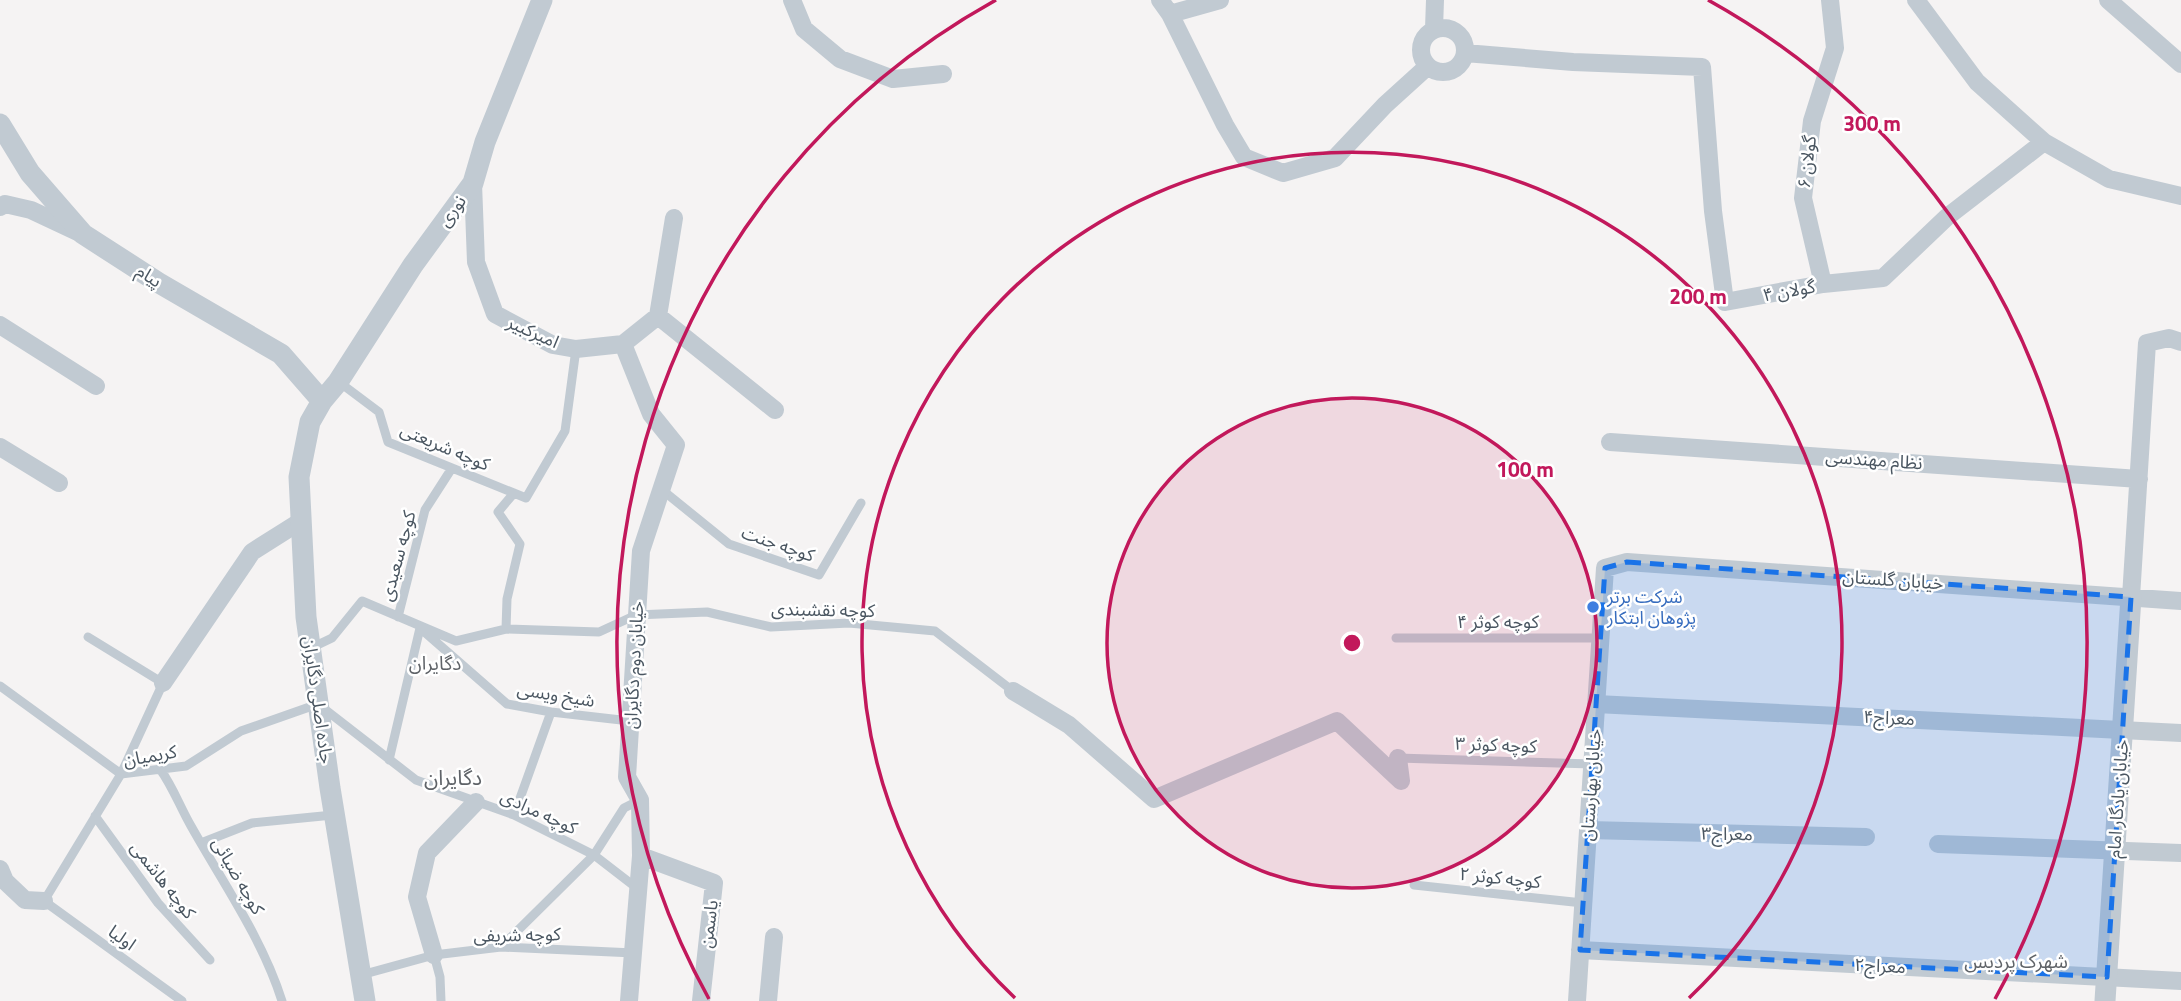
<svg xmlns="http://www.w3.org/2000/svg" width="2181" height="1001" font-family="'Titillium Web','Noto Sans Arabic',sans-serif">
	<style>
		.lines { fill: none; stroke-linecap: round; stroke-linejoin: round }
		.service { stroke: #c1cad2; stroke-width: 9 }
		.minor { stroke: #c1cad2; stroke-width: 18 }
		.tertiary { stroke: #c1cad2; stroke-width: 21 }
		.marked { fill: #1a73e8; fill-opacity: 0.2; stroke: #1a73e8; stroke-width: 5; stroke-dasharray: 14 9; stroke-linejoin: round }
		.ring { fill: none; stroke: #c2185b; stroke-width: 3.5 }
		.shop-dot { fill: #3f7fe0; stroke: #fff; stroke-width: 2.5 }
		.labels { text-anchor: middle; stroke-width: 5; stroke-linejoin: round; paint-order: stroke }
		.street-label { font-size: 18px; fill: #4a5661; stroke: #fff }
		.shop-label { font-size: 18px; fill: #366cbe; stroke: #fff; text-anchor: start }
		.neighbourhood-label { font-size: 19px; fill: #5f6368; stroke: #fff }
		.quarter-label { font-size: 21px; fill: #5f6368; stroke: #fff }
		.centre { fill: #c2185b; stroke: #fff; stroke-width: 3.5 }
		.ring-label { font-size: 21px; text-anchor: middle; font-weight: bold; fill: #c2185b; stroke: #fff; stroke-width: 5; stroke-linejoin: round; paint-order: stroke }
	</style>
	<rect width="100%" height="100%" fill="#f5f3f3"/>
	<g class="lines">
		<!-- service -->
		<path class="service" d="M339 382 379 412 388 442 526 498 565 431 576 349
			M661 489 729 544 819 575 861 503
			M398 617 425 510 452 468
			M506 629 507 599 520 544 498 512 514 493
			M1396 638H1601
			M311 648 332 638 362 601 456 641 506 629 599 632 636 615 707 612 771 627 849 623 935 631 1013 691
			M0 686 121 774 163 683 88 637
			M1398 758 1592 764
			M389 760 420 628 507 704 551 712 630 721
			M160 769C173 787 180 807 191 826 223 883 262 938 282 1001
			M514 815 551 712
			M95 816 158 903 210 960
			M201 843 252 823 333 815
			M1414 885 1583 903
			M501 947 594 855 624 808 640 800
			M434 955 440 977 441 1001
			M361 975 434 955 501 947 634 953
			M182 1001 44 901 121 774 186 766 241 731 318 704 416 780 514 815 594 855 638 889"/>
		<!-- minor -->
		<path class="minor" d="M792 0 804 29 840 59 893 79 943 74
			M1160 0 1170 14 1225 125 1244 157 1283 173 1335 158 1385 105 1428 66
			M1916 0 1977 82 2044 142
			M2108 0 2181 64
			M1170 14 1220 0
			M1421 50a22 22 0 1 1 44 0a22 22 0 1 1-44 0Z
			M1434 29 1435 0
			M1465 53 1573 62 1702 67 1713 211 1725 302 1823 284 1883 278 1947 217 2044 142 2109 179 2181 196
			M473 183 476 262 495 314 553 345 576 349 623 344
			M0 207 5 204 31 210 80 233
			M1823 284 1803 198 1812 121 1835 48 1830 0
			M658 316 775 410
			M0 325 96 386
			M623 344 651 414 676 445 641 551 627 777 640 800 641 856 629 1001
			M623 344 658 316 674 218
			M1610 442 2139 479
			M0 447 59 483
			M2131 597 2147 343 2169 338 2181 342
			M163 683 252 552 301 521
			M1013 691 1069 725 1154 799 1337 721 1401 781 1398 758
			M1596 704 2181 733
			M1588 830 1866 837
			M1938 844 2181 853
			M641 856 714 883 701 1001
			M0 869 5 881 25 900 44 901
			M1580 950 2181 981
			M434 955 417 897 427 853 476 802
			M768 1001 774 937
			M1577 1001 1605 568 1627 562 2181 601"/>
		<!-- tertiary -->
		<path class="tertiary" d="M0 124 30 173 83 234 159 283 281 354 322 401
			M365 1001 330 788 306 617 299 477 310 422 322 401 338 382 413 265 473 183 485 142 542 0
			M2105 1001 2131 597"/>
	</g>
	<!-- marked area -->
	<path class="marked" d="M1627 562 2131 597 2107 977 1580 950 1605 568Z"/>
	<!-- distance rings -->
	<circle cx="1352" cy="643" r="245" fill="#c2185b" fill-opacity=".12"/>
	<g class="ring">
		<circle cx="1352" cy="643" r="245"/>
		<path d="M1015 998A490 490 0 1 1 1689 998"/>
		<path d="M709 999A735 735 0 0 1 996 0M1708 0A735 735 0 0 1 1995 999"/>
	</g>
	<!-- markers -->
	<circle class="shop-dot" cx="1593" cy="607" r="7"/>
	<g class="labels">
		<!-- street labels -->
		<g class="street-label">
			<text transform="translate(1807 162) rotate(-83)" y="6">گولان ۶</text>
			<text transform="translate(452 211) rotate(-54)" y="6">نوری</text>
			<text transform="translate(149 276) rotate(32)" y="6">پیام</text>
			<text transform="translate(1789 291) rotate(-10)" y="6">گولان ۴</text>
			<text transform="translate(533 332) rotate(24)" y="6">امیرکبیر</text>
			<text transform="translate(445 447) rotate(23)" y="6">کوچه شریعتی</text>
			<text transform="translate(1874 460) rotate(4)" y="6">نظام مهندسی</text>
			<text transform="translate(778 544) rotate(19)" y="6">کوچه جنت</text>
			<text transform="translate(398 556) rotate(-75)" y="6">کوچه سعیدی</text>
			<text transform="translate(1893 580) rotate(4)" y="6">خیابان گلستان</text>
			<text transform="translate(823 610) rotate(1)" y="6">کوچه نقشبندی</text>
			<text x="1498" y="628">کوچه کوثر ۴</text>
			<text transform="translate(634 665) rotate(-87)" y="6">خیابان دوم دگایران</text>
			<text transform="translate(556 695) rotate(9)" y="6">شیخ ویسی</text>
			<text transform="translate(318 700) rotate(82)" y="6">جاده اصلی دگایران</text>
			<text transform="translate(1889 718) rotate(3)" y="6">معراج۴</text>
			<text transform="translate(1496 745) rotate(2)" y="6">کوچه کوثر ۳</text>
			<text transform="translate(150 756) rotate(-10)" y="6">کریمیان</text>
			<text transform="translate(1591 785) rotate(-86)" y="6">خیابان بهارستان</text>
			<text transform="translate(2118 799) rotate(-86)" y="6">خیابان یادگار امام</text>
			<text transform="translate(539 812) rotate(25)" y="6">کوچه مرادی</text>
			<text transform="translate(1727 834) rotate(1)" y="6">معراج۳</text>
			<text transform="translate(238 876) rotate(60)" y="6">کوچه ضیائی</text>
			<text transform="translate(1500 878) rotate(6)" y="6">کوچه کوثر ۲</text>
			<text transform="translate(163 880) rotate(52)" y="6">کوچه هاشمی</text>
			<text transform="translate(709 924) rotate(-83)" y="6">یاسمن</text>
			<text transform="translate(517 935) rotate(-1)" y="6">کوچه شریفی</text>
			<text transform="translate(122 938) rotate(36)" y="6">اولیا</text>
			<text transform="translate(1880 966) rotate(3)" y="6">معراج۲</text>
		</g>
		<!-- shop labels -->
		<g class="shop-label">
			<text x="1607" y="603">شرکت برتر<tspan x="1607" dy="21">پژوهان ابتکار</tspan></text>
		</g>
		<!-- neighbourhood labels -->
		<g class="neighbourhood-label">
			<text x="435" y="670">دگایران</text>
			<text x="2016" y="968">شهرک پردیس</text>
		</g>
		<!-- quarter labels -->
		<g class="quarter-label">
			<text x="453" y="785">دگایران</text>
		</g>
	</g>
	<circle cx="1352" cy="643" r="10" class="centre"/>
	<g class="ring-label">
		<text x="1872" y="131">300 m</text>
		<text x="1698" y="304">200 m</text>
		<text x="1525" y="477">100 m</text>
	</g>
</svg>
